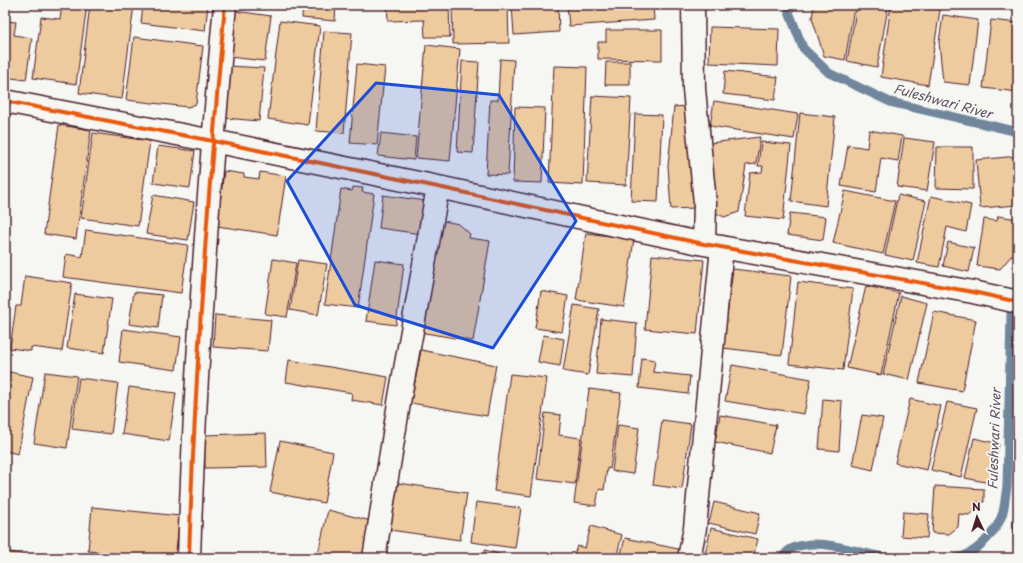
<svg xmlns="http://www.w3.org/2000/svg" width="1023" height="563" font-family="'Playpen Sans',sans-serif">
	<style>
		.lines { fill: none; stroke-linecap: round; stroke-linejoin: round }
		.stream { stroke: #6f869d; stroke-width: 9 }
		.building { fill: #eeca9f; stroke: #4a1f2b }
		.street-casing { stroke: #4a1f2b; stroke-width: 25 }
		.street { stroke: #f6f6f2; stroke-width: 22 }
		.cycleway-casing { stroke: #f6f6f2; stroke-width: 6 }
		.cycleway { stroke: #e8590c; stroke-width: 4 }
		.marked { fill: #1d4ed8; fill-opacity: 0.2; stroke: #1d4ed8; stroke-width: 3; stroke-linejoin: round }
		.labels { text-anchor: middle; stroke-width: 3.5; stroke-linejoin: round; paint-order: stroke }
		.water-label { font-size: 13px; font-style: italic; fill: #5d5364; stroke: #f6f6f2 }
	</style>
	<rect width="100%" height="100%" fill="#f6f6f2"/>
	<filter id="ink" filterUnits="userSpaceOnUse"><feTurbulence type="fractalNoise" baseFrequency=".025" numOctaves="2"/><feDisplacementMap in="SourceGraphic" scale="8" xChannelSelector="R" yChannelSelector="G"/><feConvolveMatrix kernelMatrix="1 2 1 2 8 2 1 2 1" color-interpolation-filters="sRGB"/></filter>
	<g filter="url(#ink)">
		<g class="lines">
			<!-- stream -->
			<path class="stream" d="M790 5 789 12 803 48 829 73 890 102 1010 130 1018 133
				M782 558C784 555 787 551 791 549 818 535 860 554 889 558
				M956 558C975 555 996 533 1002 515 1005 507 1005 496 1007 487L1011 314 1017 302"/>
		</g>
		<!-- building -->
		<path class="building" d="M62 5H87L76 84 33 78 41 17 60 19Z
			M90 5H134L122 99 79 93Z
			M143 5H208L205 31 141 23Z
			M303 5H336L335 21 302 18Z
			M387 5H449L450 37H425L424 20 388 21Z
			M452 5H508L509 43 453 44Z
			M512 5H558L559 32 514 35Z
			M567 5H653L654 20 569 26Z
			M814 5H837L854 8 845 60 824 56 812 18Z
			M857 5H869L888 8 877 67 847 61Z
			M891 5H905L940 10 928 85 881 77Z
			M235 11 271 16 265 61 229 57Z
			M943 15 978 20 970 85 943 82 939 42Z
			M991 20 1018 23V92L983 88Z
			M5 21 16 22 14 35 32 38 26 80 5 77Z
			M280 21 320 26 308 125 268 119Z
			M710 27 779 29 778 66 709 63Z
			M606 30H662V60L598 59V42H606Z
			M324 31 352 33 344 133 316 131Z
			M134 37 203 46 196 104 188 107 126 100Z
			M426 45 460 49 450 161 416 158Z
			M500 59 514 60 508 175 486 174 490 100H498Z
			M462 61 479 62 473 153 457 152Z
			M606 62H630V85H605Z
			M357 64 385 67 377 145 350 143Z
			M228 66 264 68 259 121 224 118Z
			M554 66 587 67 583 185 549 183Z
			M725 71 778 77 775 100 723 94Z
			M592 96 631 98 626 185 587 183Z
			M714 101 798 114 794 139 710 126Z
			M688 106 695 208 671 209 668 166 674 107Z
			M515 107 545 108 542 183 513 182Z
			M800 113 835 117 826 206 791 201Z
			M635 114 662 115 658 202 631 201Z
			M59 125 91 130 76 239 44 234Z
			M869 130 902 136 898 161 881 158 876 192 841 186 848 145 867 148Z
			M93 133 150 141 138 226 81 218Z
			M381 133 416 137 414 160 378 156Z
			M760 137 756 164 746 165 739 212 724 217 712 211 710 143Z
			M904 138 935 142 927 191 897 187Z
			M761 142 791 145 783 220 745 216 750 173 762 172 763 166H758Z
			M158 146 195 151 190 188 153 183Z
			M937 147H973V189L936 188Z
			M1018 156V205L980 208 976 160Z
			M224 171 244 174V177L259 179 260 172 286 176 277 235 217 226Z
			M353 187 363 188 362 192 374 194 358 308 325 304 341 189 352 191Z
			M845 191 895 201 883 254 833 243Z
			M153 195 194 202 188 240 146 234Z
			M383 195 426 201 421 234 379 228Z
			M898 195 926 201 913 261 885 255Z
			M931 196 971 205 966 232 947 227 939 267 917 263Z
			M790 213 826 217 823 240 787 235Z
			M998 216 1018 219V248L1000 269 977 266 984 219 997 221Z
			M438 220 459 224 470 234 469 238 490 241 473 341 419 332Z
			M86 230 188 245 181 293 63 277 66 254 82 257Z
			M586 233 634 239 624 307 576 300Z
			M948 242 974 248 969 272 943 266Z
			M652 255 704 260 697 334 645 329Z
			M273 259 296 263 287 317 265 314Z
			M298 260 327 264 318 315 290 310Z
			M375 260 404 264 396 325 366 321Z
			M733 269 791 276 782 355 723 348Z
			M25 276 72 283 62 351 31 347V351L10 348 16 306H21Z
			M798 282 853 289 843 370 789 364Z
			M866 286 899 293 881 375 847 368Z
			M541 291 568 296 562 332 535 328Z
			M134 292 162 295 158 328 129 324Z
			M75 294 112 299 104 353 67 348Z
			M901 296 927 303 909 380 883 374Z
			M574 305 599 309 588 375 563 371Z
			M934 312 976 320 962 391 919 383Z
			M215 315 271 320 268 351 213 347Z
			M601 319 637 323 633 377 596 374Z
			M123 329 181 337 176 370 119 362Z
			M543 335 564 339 560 366 538 362Z
			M421 350 496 365 487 416 411 403Z
			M642 358 655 360 653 372 690 376 688 394 639 388Z
			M289 360 388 377 383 405 351 400 352 393 286 382Z
			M732 365 811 379 804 414 725 401Z
			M5 371 33 377 18 454 5 451Z
			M45 372 77 376 67 448 34 443Z
			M510 374 547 378 531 496 494 491Z
			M79 378 118 383 111 434 72 429Z
			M129 387 176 393 169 441 122 434Z
			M589 389 621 393 610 469 607 468 604 490 599 489 596 506 574 503Z
			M823 399 842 401 839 451 819 449Z
			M910 399 941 406 927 470 895 463Z
			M947 402 977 408 961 477 931 470Z
			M545 413 561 415 559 435 581 438 575 484 537 479Z
			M720 415 776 425 770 453 715 442Z
			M862 415 883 418 873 470 852 465Z
			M662 420 691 424 682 489 653 485Z
			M618 425 639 428 633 474 612 471Z
			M266 433 267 467 205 468 204 435Z
			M974 438 999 444 990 483 965 478Z
			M280 441 333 452 324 503 270 492Z
			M398 483 467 493 460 540 390 530Z
			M935 486 984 489V502H976V509L969 515 959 514 958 527 949 534 932 533Z
			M476 502 521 508 515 548 471 542Z
			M714 502 760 513 755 534 709 523Z
			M92 507 180 516 175 558H161L88 551Z
			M328 510 371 521 362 558H317Z
			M903 512 929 514 927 538 901 536Z
			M1013 521H1018V546H1014Z
			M591 526 622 535 616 558H573L577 546 585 548Z
			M711 528 758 539 753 558H704Z
			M625 538 683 550 681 558H620Z
			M485 550 508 557V558H483Z
			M5 551 41 558H5Z"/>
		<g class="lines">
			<!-- street casing -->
			<g class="street-casing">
				<path id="street" d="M693 5 694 89 705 203 704 244
					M5 101 213 141 438 187 704 244 973 292 1018 302
					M189 558C195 373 208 189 225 5
					M374 558 400 397 438 187
					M689 558 695 528 722 247"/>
			</g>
			<!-- street -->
			<use href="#street" class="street"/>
			<!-- cycleway casing -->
			<g class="cycleway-casing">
				<path id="cycleway" d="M5 101 213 141 438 187 704 244 973 292 1018 302
					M189 558C195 373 208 189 225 5"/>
			</g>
			<!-- cycleway -->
			<use href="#cycleway" class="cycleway"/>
		</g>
	</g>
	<!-- marked area -->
	<path class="marked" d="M376 83 499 95 576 221 493 348 355 305 287 181Z"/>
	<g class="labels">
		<!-- water labels -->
		<g class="water-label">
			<text transform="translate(943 101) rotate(15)" y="5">Fuleshwari River</text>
			<text transform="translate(994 439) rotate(-88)" y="5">Fuleshwari River</text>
		</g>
	</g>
	<!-- margin -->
	<rect width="1023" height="563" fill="none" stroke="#f6f6f2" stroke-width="20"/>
	<rect x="10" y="10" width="1003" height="543" fill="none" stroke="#4a1f2b" stroke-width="1.5" filter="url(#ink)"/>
	<!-- north arrow -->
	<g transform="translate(977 517) rotate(356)" stroke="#f6f6f2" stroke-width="3" paint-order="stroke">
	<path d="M0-3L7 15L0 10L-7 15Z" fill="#4a1f2b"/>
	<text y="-6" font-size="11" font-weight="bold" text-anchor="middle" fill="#4a1f2b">N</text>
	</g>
</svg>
